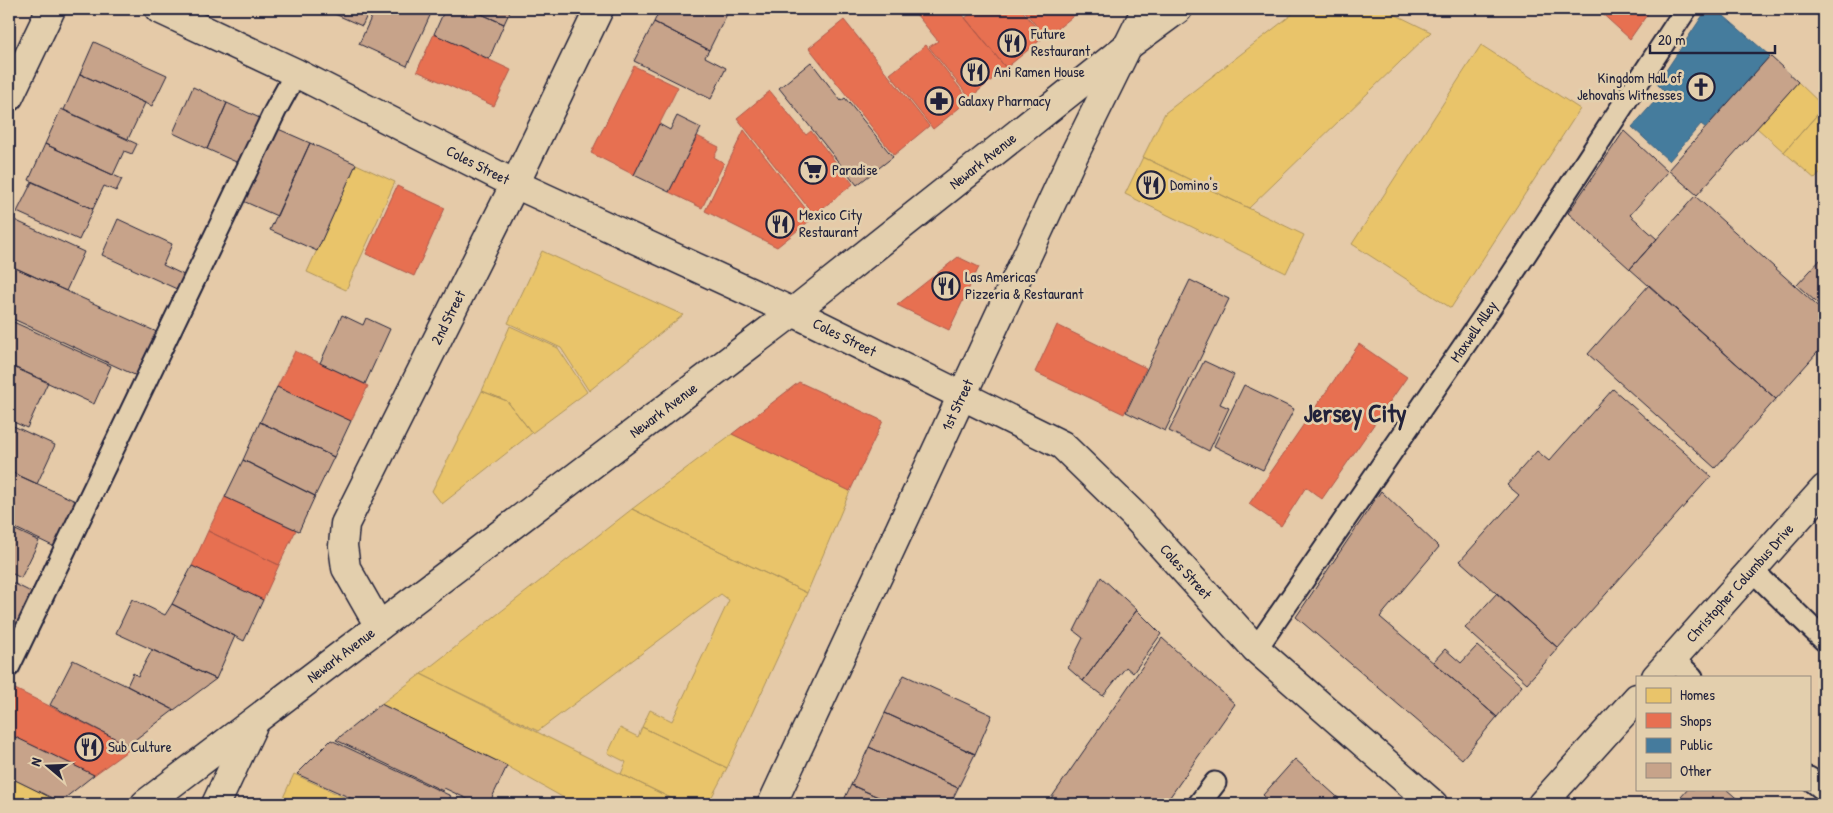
<svg xmlns="http://www.w3.org/2000/svg" width="1833" height="813" font-family="'Patrick Hand',sans-serif">
	<style>
		.homes { fill: #e9c46a; stroke: #ad935c }
		.shops { fill: #e76f51; stroke: #ac584a }
		.public { fill: #457b9d; stroke: #3a6080 }
		.building { fill: #c7a38a; stroke: #22223b }
		.lines { fill: none; stroke-linecap: round; stroke-linejoin: round }
		.lane-casing { stroke: #22223b; stroke-width: 25 }
		.street-casing { stroke: #22223b; stroke-width: 31 }
		.secondary-casing { stroke: #22223b; stroke-width: 31 }
		.lane { stroke: #e3cfad; stroke-width: 21 }
		.street { stroke: #e3cfad; stroke-width: 28 }
		.secondary { stroke: #e3cfad; stroke-width: 28 }
		.labels { text-anchor: middle; stroke-width: 5; stroke-linejoin: round; paint-order: stroke }
		.poi-label { font-size: 15px; fill: #22223b; stroke: #e3cfad; text-anchor: start }
		.street-label { font-size: 15px; fill: #22223b; stroke: #e3cfad }
		.town-label { font-size: 25px; font-weight: bold; fill: #22223b; stroke: #e3cfad }
	</style>
	<rect width="100%" height="100%" fill="#e5caa8"/>
	<filter id="ink" filterUnits="userSpaceOnUse"><feTurbulence type="fractalNoise" baseFrequency=".02" numOctaves="2"/><feDisplacementMap in="SourceGraphic" scale="10" xChannelSelector="R" yChannelSelector="G"/><feConvolveMatrix kernelMatrix="1 2 1 2 8 2 1 2 1" color-interpolation-filters="sRGB"/></filter>
	<g filter="url(#ink)">
		<!-- homes -->
		<path class="homes" d="M1299 9H1384L1431 32 1249 208 1143 157 1165 113Z
			M1481 45 1580 109 1451 308 1352 244Z
			M1798 82 1824 107 1784 152 1757 128Z
			M1824 107V169L1815 179 1784 152Z
			M1143 157 1304 235 1286 273 1125 194Z
			M356 164 395 182 346 290 307 272Z
			M542 251 683 315 589 391 561 348 508 323Z
			M510 326 558 348 587 392 532 433 507 401 482 391Z
			M482 391 507 401 532 433 442 504 432 491Z
			M732 434 850 491 807 593 632 509Z
			M632 509 807 593 727 768 642 727 650 710 672 721 729 600 721 594 538 731 421 674Z
			M421 674 621 774 683 804H561L564 798 507 766 381 704Z
			M642 727 727 768 708 804H683L621 774 626 762 608 753 620 728 638 737Z
			M294 774 359 804H280Z
			M9 777 60 802 57 804H9Z"/>
		<!-- shops -->
		<path class="shops" d="M912 9H958L1006 68 970 98 929 47 938 41Z
			M977 9H1021L1044 37 1006 68 965 18Z
			M1023 9H1082L1046 38Z
			M1597 9H1651L1630 39Z
			M844 20 929 126 894 155 809 48Z
			M434 34 511 70 494 106 417 71Z
			M926 45 969 100 933 129 890 74Z
			M634 66 678 87 634 175 591 153Z
			M770 91 806 135 811 131 853 184 814 215 737 118Z
			M744 130 813 218 777 247 705 211Z
			M697 136 719 147 714 157 724 163 702 208 669 192Z
			M397 186 445 208 414 276 366 254Z
			M958 257 979 267 949 330 897 305Z
			M1057 325 1146 368 1124 414 1035 372Z
			M1359 344 1407 377 1322 499 1306 487 1281 526 1249 504Z
			M295 351 368 386 351 421 277 387Z
			M799 382 883 421 850 491 732 434Z
			M225 497 296 530 279 565 208 531Z
			M208 531 279 565 263 600 192 566Z
			M15 689 128 745 130 749 94 775 9 734V702Z"/>
		<!-- public -->
		<path class="public" d="M1707 9H1716L1770 56 1706 128 1701 124 1669 161 1632 127 1664 91 1657 84Z"/>
		<!-- building -->
		<path class="building" d="M329 9H370L362 26 328 11Z
			M375 9H433L407 66 359 44Z
			M445 9H470L504 24 489 59 434 34Z
			M470 9H511L504 24Z
			M660 9H722L728 12 709 50 654 22Z
			M654 22 709 50 705 57 726 68 711 99 634 61Z
			M94 42 167 75 152 106 80 74Z
			M1770 56 1798 82 1697 195 1668 170Z
			M811 62 841 101 845 98 893 157 857 185 779 88Z
			M80 74 145 103 128 139 64 110Z
			M193 87 227 103 207 149 173 133Z
			M227 103 264 120 243 165 207 149Z
			M61 109 137 144 132 154 124 151 113 175 45 144Z
			M677 116 701 128 669 192 634 175 659 124 670 130Z
			M276 128 310 143 277 216 243 201Z
			M1624 131 1668 172 1630 215 1657 239 1630 269 1568 213Z
			M310 143 356 164 317 251 270 230Z
			M45 144 122 179 116 191 104 186 93 209 29 180Z
			M32 182 93 209 79 240 17 212Z
			M1695 196 1824 312V345L1776 399 1630 269Z
			M10 218 84 252 66 291 9 265Z
			M118 219 172 244 163 265 186 276 179 290 102 255Z
			M1822 258 1824 260V309L1797 285Z
			M9 265 159 333 139 377 9 317Z
			M1190 280 1229 299 1165 431 1126 412Z
			M1649 285 1776 399 1715 468 1588 354Z
			M342 315 363 325 366 318 390 329 365 384 320 363Z
			M9 320 111 366 94 404 9 365Z
			M1204 361 1234 375 1220 404 1229 408 1209 451 1169 431Z
			M9 365 48 382 27 428 9 420Z
			M1244 385 1294 409 1263 470 1214 446Z
			M277 387 351 421 334 457 260 422Z
			M1613 389 1711 476 1558 648 1460 561 1519 495 1507 485 1537 451 1549 461Z
			M260 422 334 457 315 496 243 460Z
			M9 424 55 445 37 484 9 471Z
			M243 460 315 496 299 531 225 497Z
			M9 471 80 503 59 549 9 525Z
			M1381 491 1439 547 1380 617 1497 717 1462 759 1296 617Z
			M9 527 39 541 21 578 9 572Z
			M192 566 263 600 244 641 172 604Z
			M1101 577 1137 610 1083 681 1068 668 1083 638 1074 631Z
			M9 581 33 593 9 647Z
			M1497 593 1558 648 1527 683 1465 628Z
			M132 599 165 615 172 604 235 636 216 679 116 633Z
			M1137 610 1161 634 1133 673 1126 667 1103 696 1083 681Z
			M1162 638 1235 704 1165 804H1047Z
			M1477 646 1522 686 1497 717 1433 662 1445 649 1461 663Z
			M152 650 216 679 174 710 127 686 133 673 138 676Z
			M73 660 127 686 174 710 128 745 50 705Z
			M904 675 992 715 975 754 885 713Z
			M381 704 507 766 489 804H478L444 788 443 791 336 740Z
			M885 713 975 754 958 788 869 747Z
			M9 734 94 775 60 802 9 777Z
			M331 740 451 796 446 804H364L297 774Z
			M869 747 958 788 950 804H894L851 785Z
			M1295 759 1345 804H1273L1263 795Z
			M851 785 894 804H842Z
			M1688 789H1726L1743 804H1675Z"/>
		<g class="lines">
			<!-- lane casing -->
			<g class="lane-casing">
				<g id="lane">
					<path d="M1752 570 1824 640"/>
					<path id="s1" d="M1256 649 1492 305 1686 9"/>
					<path d="M1672 658 1692 677"/>
					<path d="M9 666 275 111 296 73"/>
					<path d="M1809 778 1824 790"/>
					<path d="M1199 804 1215 783"/>
				</g>
			</g>
			<!-- street casing -->
			<g class="street-casing">
				<g id="street">
					<path id="s2" d="M159 9 296 73 515 184 793 312 1062 445 1134 515 1256 649 1433 804"/>
					<path d="M9 97 51 9"/>
					<path id="s3" d="M379 626 346 568 343 546 345 524 515 184 599 9"/>
					<path d="M216 804 254 723"/>
					<path id="s4" d="M772 804 1071 161 1146 9"/>
				</g>
			</g>
			<!-- secondary casing -->
			<g class="secondary-casing">
				<g id="secondary">
					<path id="s5" d="M1656 677 1824 489"/>
					<path id="s6" d="M145 804 793 312 1129 45 1178 9"/>
					<path d="M1542 804 1637 698"/>
				</g>
			</g>
			<!-- lane -->
			<use href="#lane" class="lane"/>
			<!-- street -->
			<use href="#street" class="street"/>
			<!-- secondary -->
			<use href="#secondary" class="secondary"/>
		</g>
	</g>
	<!-- icons -->
	<defs>
		<g id="restaurant-ring" transform="scale(1.4375)"><circle r="9.5" fill="#e3cfad" stroke="#22223b" stroke-width="1.5"/><path d="M-5-6h1v4h1v-4h1v4h1v-4h1v5L-1.5 .5V6h-2V.5L-5-1ZM5-6V6H3V1.5H1.5Q1.5-4 5-6Z" fill="#22223b"/></g>
		<g id="church-ring" transform="scale(1.4375)"><circle r="9.5" fill="#e3cfad" stroke="#22223b" stroke-width="1.5"/><path d="M-1.2-6h2.4v3.5h3.3v2.4h-3.3V6h-2.4V-.1h-3.3v-2.4h3.3Z" fill="#22223b"/></g>
		<g id="pharmacy-ring" transform="scale(1.4375)"><circle r="9.5" fill="#e3cfad" stroke="#22223b" stroke-width="1.5"/><path d="M-2-6h4v4h4v4h-4v4h-4v-4h-4v-4h4Z" fill="#22223b"/></g>
		<g id="supermarket-ring" transform="scale(1.4375)"><circle r="9.5" fill="#e3cfad" stroke="#22223b" stroke-width="1.5"/><path d="M-6-5.5h2.5l.6 2H6L4.5 2H-2.5L-4.4-4H-6ZM-1.5 3.2a1.3 1.3 0 1 0 .1 0ZM3 3.2a1.3 1.3 0 1 0 .1 0Z" fill="#22223b"/></g>
	</defs>
	<g fill-rule="evenodd">
		<use href="#restaurant-ring" x="1012" y="43"/>
		<use href="#restaurant-ring" x="975" y="72"/>
		<use href="#church-ring" x="1701" y="87"/>
		<use href="#pharmacy-ring" x="939" y="101"/>
		<use href="#supermarket-ring" x="813" y="170"/>
		<use href="#restaurant-ring" x="1151" y="185"/>
		<use href="#restaurant-ring" x="780" y="224"/>
		<use href="#restaurant-ring" x="946" y="286"/>
		<use href="#restaurant-ring" x="89" y="747"/>
	</g>
	<g class="labels">
		<!-- poi labels -->
		<g class="poi-label">
			<text x="1031" y="39">Future<tspan x="1031" dy="17">Restaurant</tspan></text>
			<text x="994" y="77">Ani Ramen House</text>
			<text x="1682" y="83" text-anchor="end">Kingdom Hall of<tspan x="1682" dy="17">Jehovahs Witnesses</tspan></text>
			<text x="958" y="106">Galaxy Pharmacy</text>
			<text x="832" y="175">Paradise</text>
			<text x="1170" y="190">Domino's</text>
			<text x="799" y="220">Mexico City<tspan x="799" dy="17">Restaurant</tspan></text>
			<text x="965" y="282">Las Americas<tspan x="965" dy="17">Pizzeria &amp; Restaurant</tspan></text>
			<text x="108" y="752">Sub Culture</text>
		</g>
		<!-- street labels -->
		<g class="street-label">
			<text dy="5" stroke="none"><textPath href="#s6" startOffset="1056">Newark Avenue</textPath></text>
			<text dy="5" stroke="none"><textPath href="#s2" startOffset="355">Coles Street</textPath></text>
			<text dy="5" stroke="none"><textPath href="#s3" startOffset="342">2nd Street</textPath></text>
			<text dy="5" stroke="none"><textPath href="#s1" startOffset="385">Maxwell Alley</textPath></text>
			<text dy="5" stroke="none"><textPath href="#s2" startOffset="760">Coles Street</textPath></text>
			<text dy="5" stroke="none"><textPath href="#s4" startOffset="440">1st Street</textPath></text>
			<text dy="5" stroke="none"><textPath href="#s6" startOffset="651">Newark Avenue</textPath></text>
			<text dy="5" stroke="none"><textPath href="#s2" startOffset="1180">Coles Street</textPath></text>
			<text dy="5" stroke="none"><textPath href="#s5" startOffset="126">Christopher Columbus Drive</textPath></text>
			<text dy="5" stroke="none"><textPath href="#s6" startOffset="246">Newark Avenue</textPath></text>
		</g>
		<!-- town labels -->
		<g class="town-label">
			<text x="1355" y="422">Jersey City</text>
		</g>
	</g>
	<!-- margin -->
	<rect width="1833" height="813" fill="none" stroke="#e3cfad" stroke-width="30"/>
	<rect x="15" y="15" width="1803" height="783" fill="none" stroke="#22223b" stroke-width="2" filter="url(#ink)"/>
	<!-- legend -->
	<rect x="1636" y="676" width="175" height="115" fill="#e3cfad" stroke="#968a7f"/>
	<rect x="1646" y="688" width="25" height="15" fill="#e9c46a" stroke="#968a7f"/>
	<text x="1680" y="700" font-size="15" fill="#22223b">Homes</text>
	<rect x="1646" y="713" width="25" height="15" fill="#e76f51" stroke="#968a7f"/>
	<text x="1680" y="726" font-size="15" fill="#22223b">Shops</text>
	<rect x="1646" y="738" width="25" height="15" fill="#457b9d" stroke="#968a7f"/>
	<text x="1680" y="750" font-size="15" fill="#22223b">Public</text>
	<rect x="1646" y="763" width="25" height="15" fill="#c7a38a" stroke="#968a7f"/>
	<text x="1680" y="776" font-size="15" fill="#22223b">Other</text>
	<!-- north arrow -->
	<g transform="translate(48 766) rotate(289)" stroke="#e3cfad" stroke-width="4" paint-order="stroke">
	<path d="M0-4L9 19L0 12L-9 19Z" fill="#22223b"/>
	<text y="-8" font-size="14" font-weight="bold" text-anchor="middle" fill="#22223b">N</text>
	</g>
	<!-- scale -->
	<path d="M1650 45v8h125v-8" fill="none" stroke="#22223b" stroke-width="2.5"/>
	<text x="1658" y="45" font-size="15" fill="#22223b" stroke="#e3cfad" stroke-width="4" paint-order="stroke">20 m</text>
</svg>
